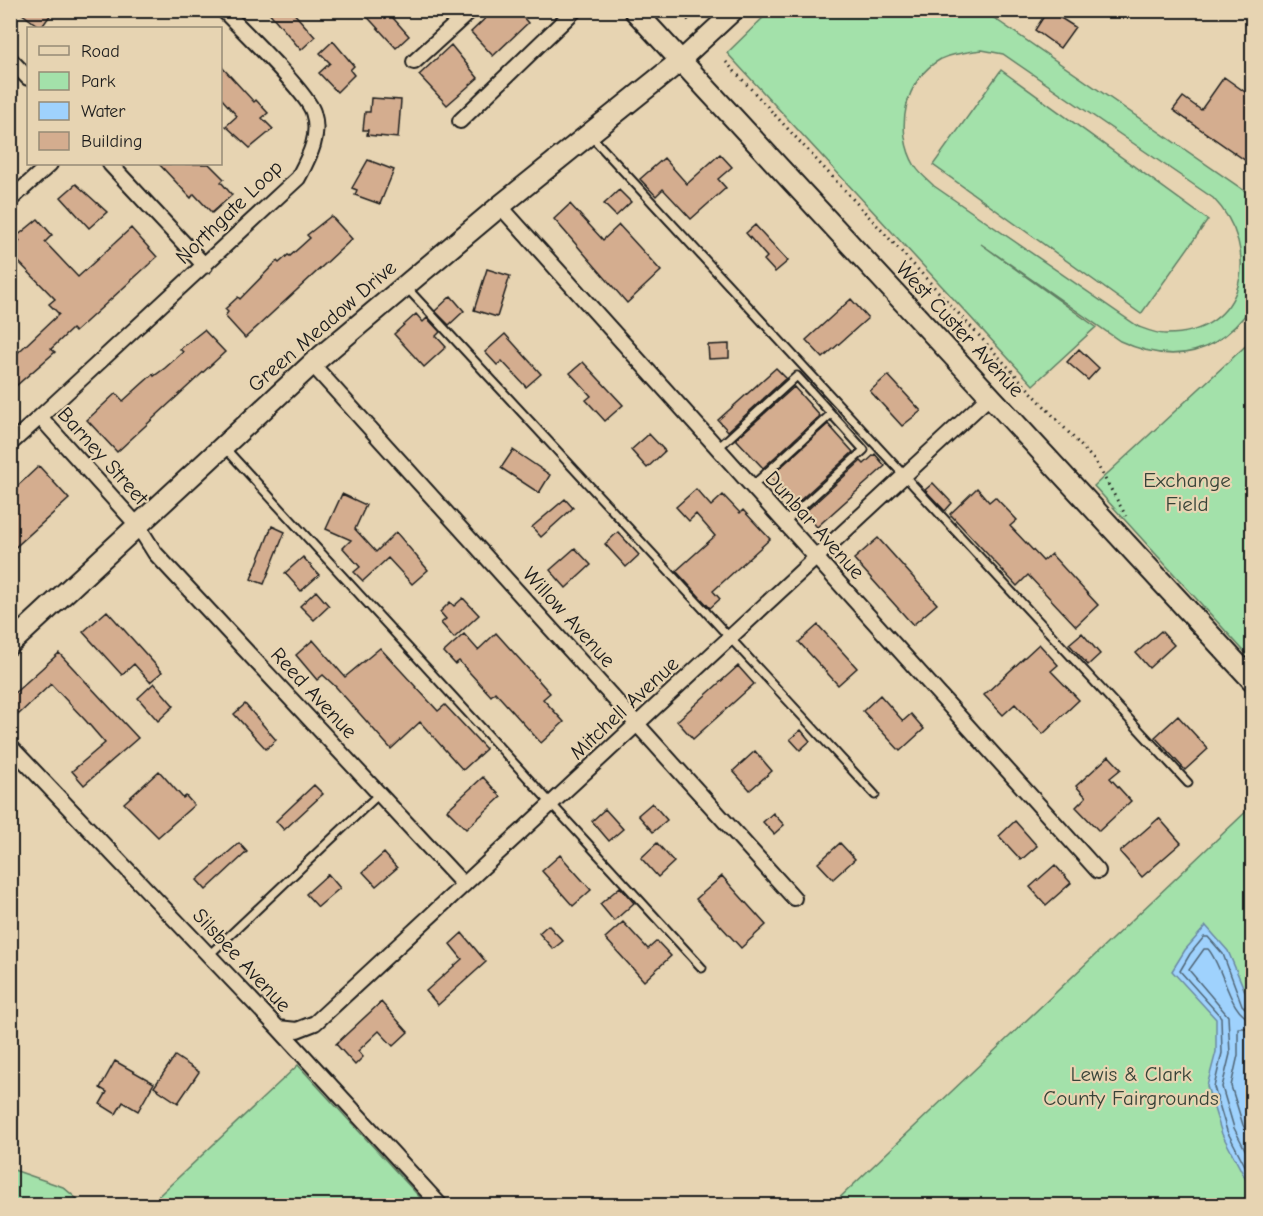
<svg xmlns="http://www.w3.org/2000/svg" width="1263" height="1216" font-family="'Comic Neue',sans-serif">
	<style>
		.green { fill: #a3e1aa; stroke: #607e63; stroke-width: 1.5; fill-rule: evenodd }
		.water { fill: #9fd2fd; stroke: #6b89a3; stroke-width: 1.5 }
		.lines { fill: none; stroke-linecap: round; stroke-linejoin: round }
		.shore { stroke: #506576; stroke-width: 1.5 }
		.building { fill: #d4ad8f; stroke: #1c1c1c; stroke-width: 1.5 }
		.service-casing { stroke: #1c1c1c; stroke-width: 11 }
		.minor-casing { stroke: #1c1c1c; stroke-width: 18 }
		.tertiary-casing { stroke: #1c1c1c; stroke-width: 22 }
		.secondary-casing { stroke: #1c1c1c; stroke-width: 24 }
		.path { stroke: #1c1c1c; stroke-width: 3; stroke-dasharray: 1.5 4.5; stroke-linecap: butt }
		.service { stroke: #e7d4b2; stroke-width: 7 }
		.minor { stroke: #e7d4b2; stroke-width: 14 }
		.tertiary { stroke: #e7d4b2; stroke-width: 18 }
		.secondary { stroke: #e7d4b2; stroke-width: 20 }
		.labels { text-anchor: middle; stroke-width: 4.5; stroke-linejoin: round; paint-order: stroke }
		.street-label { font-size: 21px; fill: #1c1c1c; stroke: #e7d4b2 }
		.park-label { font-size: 21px; fill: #374338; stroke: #e7d4b2 }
	</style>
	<rect width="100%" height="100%" fill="#e7d4b2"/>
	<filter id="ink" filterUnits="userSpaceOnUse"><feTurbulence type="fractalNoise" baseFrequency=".0167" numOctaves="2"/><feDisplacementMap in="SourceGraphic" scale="12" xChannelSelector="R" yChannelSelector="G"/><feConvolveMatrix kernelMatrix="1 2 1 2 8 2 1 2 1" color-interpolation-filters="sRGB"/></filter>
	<g filter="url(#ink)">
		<!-- green -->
		<path class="green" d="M771 10 997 11 991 16 1252 196V306C1218 355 1174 366 1120 341L981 244 1096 327 1033 385 727 53ZM982 50 1003 54 1213 198C1263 249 1246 335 1165 334 1157 334 1147 330 1139 327L934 186C928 180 919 173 915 166 894 131 904 79 941 59 954 53 969 52 982 50Z
			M1001 70 1208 220 1141 314 933 165Z
			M1252 340V660L1094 486Z
			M1252 806V1205L831 1206Z
			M298 1065 427 1205H149Z
			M11 1169 63 1187 84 1205H11Z"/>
		<!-- water -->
		<path class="water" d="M1206 926 1228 951 1252 1008V1191L1222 1134 1207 1086 1216 1052V1019L1172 971 1185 950Z"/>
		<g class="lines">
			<!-- shore -->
			<path class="shore" d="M1252 1011 1247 1010 1242 1005 1223 954 1208 937H1204L1190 954 1180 971 1221 1017 1222 1053 1214 1087 1227 1131 1252 1179
				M1252 1019C1230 1017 1223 965 1208 949H1204L1189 970 1228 1016 1230 1054 1222 1087 1234 1128 1252 1163
				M1252 1028H1238V1055L1231 1086 1243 1125 1252 1143"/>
		</g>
		<!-- building -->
		<path class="building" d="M17 10H54L41 28Z
			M267 10H291L315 37 301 50Z
			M361 10H386L409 36 396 48Z
			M494 10H517L528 23 493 56 471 32Z
			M1048 10 1075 27 1060 48 1035 30Z
			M333 41 354 66 350 70 354 75 337 92 319 73 330 63 320 53Z
			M451 45 478 78 447 105 419 75Z
			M220 65 254 102 256 100 268 113 262 118 273 129 250 148 226 126 237 116 220 97Z
			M1224 77 1252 97V165L1173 110 1183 97 1201 110Z
			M371 98 401 100 398 138 367 135 368 130H363L365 112H370Z
			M720 154 732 167 718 179 726 188 691 219 663 189 656 196 640 179 664 158 687 184Z
			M368 160 394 170 380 204 355 195 357 190 352 188Z
			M159 164H209L224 179 221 182 232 195 212 213 194 194 191 198Z
			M76 184 107 212 89 228 61 197Z
			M619 190 631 202 616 216 604 204Z
			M570 204 603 240 619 225 661 271 627 303 554 219Z
			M331 216 352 239 245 338 225 316 228 312 225 309 238 297 240 299 277 261 279 263 288 255 290 256 310 238 307 235Z
			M38 219 52 235 45 242 78 277 131 228 157 257 75 332 72 329 51 349 55 352 10 391V360L59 314 49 304 55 299 10 253 20 241 16 237Z
			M755 225 788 261 775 272 764 260 767 257 746 233Z
			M487 269 510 276 497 317 474 310Z
			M451 296 464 311 449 325 435 311Z
			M851 299 868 318 823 358 806 340Z
			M416 314 423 322 427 318 440 332 436 336 446 347 424 367 394 334Z
			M204 330 225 352 117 452 87 420 116 393 123 401 153 374 154 376 165 368 183 352 180 349Z
			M505 334 541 374 526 387 502 361 497 365 485 352Z
			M729 344V358L709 359 708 345Z
			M1079 349 1099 368 1088 380 1067 362Z
			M583 362 623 405 605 421 586 400 591 396 570 373Z
			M776 368 786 378 728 431 718 420Z
			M888 375 921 411 902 426 870 391Z
			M794 387 820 416 763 468 736 439Z
			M828 424 853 452 796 504 770 477Z
			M649 434 665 451 647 468 631 450Z
			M513 450 550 475 539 493 501 468Z
			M875 454 885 466 817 527 804 513 861 461 864 464Z
			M39 466 69 499 10 552V493Z
			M933 483 952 503 945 511 925 490Z
			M977 488 989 502 995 497 1017 520 1010 526 1043 561 1051 554 1098 605 1076 626 1028 575 1017 586 950 514Z
			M696 489 711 506 723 495 740 513 743 510 770 539 713 591 720 599 710 608 676 571 715 536 696 514 689 521 676 507Z
			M342 494 366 505 355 529 376 552 396 532 428 570 412 584 388 558 363 581 354 572 360 567 343 548 351 540 326 529Z
			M565 499 573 508 541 537 532 527Z
			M272 526 285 532 264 584 251 579Z
			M618 532 639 555 626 567 605 544Z
			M878 538 937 604 913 625 854 559Z
			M575 548 591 565 566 588 550 570Z
			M303 557 319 575 301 591 285 573Z
			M316 591 329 606 314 620 300 606Z
			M463 598 479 615 454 638 441 623 446 619 440 612 450 602 454 606Z
			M107 611 162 672 150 682 134 664 122 675 83 632Z
			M818 625 857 668 838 685 799 642Z
			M1161 631 1174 645 1149 668 1136 653Z
			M496 633 550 693 543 699 564 722 541 743 495 692 491 696 459 661 455 664 444 652 464 634 478 650Z
			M1082 633 1100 654 1088 665 1069 644Z
			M313 640 345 677 380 648 438 711 445 705 486 749 463 770 420 722 391 749 336 687 323 675 317 680 296 655Z
			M1039 644 1058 665 1051 671 1079 700 1043 734 1015 704 1003 715 984 695Z
			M59 653 138 738 84 785 72 771 105 743 86 721 51 684 19 714 10 705V697Z
			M738 666 754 684 693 739 677 721Z
			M154 683 174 706 158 721 138 698Z
			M880 695 903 721 911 714 924 729 900 751 863 711Z
			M245 704 276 740 266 749 234 714Z
			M1178 716 1208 749 1185 770 1155 737Z
			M801 730 810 741 800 750 790 739Z
			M755 751 772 771 750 790 733 771Z
			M1109 756 1121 769 1110 778 1131 801 1099 831 1076 807 1086 797 1076 786Z
			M159 771 183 798 186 796 194 805 158 837 124 803Z
			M483 777 501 797 466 829 447 810Z
			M314 785 323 794 284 830 276 821Z
			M652 803 667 820 653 832 638 815Z
			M605 809 623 829 609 841 592 821Z
			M773 813 784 825 774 834 763 822Z
			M1159 818 1181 843 1142 877 1120 852Z
			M1015 821 1037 846 1021 860 999 836Z
			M239 843 247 852 206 890 197 880Z
			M657 843 674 862 658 877 641 858Z
			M840 843 855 859 833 879 818 863Z
			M384 853 397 868 376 886 363 872Z
			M560 855 591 890 573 906 542 871Z
			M1055 865 1071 883 1046 905 1030 887Z
			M328 874 340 888 318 907 306 894Z
			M722 876 766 925 741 948 696 899Z
			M620 887 634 903 614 921 600 904Z
			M623 922 648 949 657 941 671 956 644 981 605 938Z
			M548 925 563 941 553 949 539 933Z
			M462 933 486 962 438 1005 426 991 462 959 450 944Z
			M381 1002 408 1032 393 1046 379 1031 358 1051 363 1057 355 1065 336 1044Z
			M175 1056 199 1072 178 1103 154 1087Z
			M115 1061 154 1083 138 1111 123 1102 116 1114 100 1104 107 1092 100 1088Z"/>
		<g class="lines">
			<!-- service casing -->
			<g class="service-casing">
				<path id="service" d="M590 135 1188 783
					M407 288 875 795
					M225 448 702 968
					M718 448 797 376 864 450 785 522
					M752 486 831 414
					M209 955 379 794"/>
			</g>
			<!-- minor casing -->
			<g class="minor-casing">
				<path id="minor" d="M10 59 28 78
					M414 62 471 10
					M460 121 575 10
					M110 164 205 266
					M10 200 50 164
					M500 206 1098 871
					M312 364 794 898
					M40 417 298 178C309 157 321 136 313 112 306 91 242 30 223 10
					M10 444 40 417 138 526 155 553 464 885
					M10 746 278 1028 441 1206
					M278 1028 297 1030 315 1023 990 396"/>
			</g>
			<!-- tertiary casing -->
			<g class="tertiary-casing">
				<path id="tertiary" d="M680 61 735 10"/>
			</g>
			<!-- secondary casing -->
			<g class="secondary-casing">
				<path id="secondary" d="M634 10 1252 680
					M10 644 312 364 500 206 680 61"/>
			</g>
			<!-- path -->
			<path class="path" d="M680 10 690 22
				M726 62 1095 461 1126 516"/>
			<!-- service -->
			<use href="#service" class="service"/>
			<!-- minor -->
			<use href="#minor" class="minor"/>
			<!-- tertiary -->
			<use href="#tertiary" class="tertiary"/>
			<!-- secondary -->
			<use href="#secondary" class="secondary"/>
		</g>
	</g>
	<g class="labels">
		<!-- street labels -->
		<g class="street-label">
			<text transform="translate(229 212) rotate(-44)" y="7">Northgate Loop</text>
			<text transform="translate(322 326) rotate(-41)" y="7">Green Meadow Drive</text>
			<text transform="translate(960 329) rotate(47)" y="7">West Custer Avenue</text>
			<text transform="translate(103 456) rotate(48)" y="7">Barney Street</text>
			<text transform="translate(815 525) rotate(48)" y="7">Dunbar Avenue</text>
			<text transform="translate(569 617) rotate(48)" y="7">Willow Avenue</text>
			<text transform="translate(314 693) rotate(47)" y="7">Reed Avenue</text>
			<text transform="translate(624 708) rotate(-43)" y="7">Mitchell Avenue</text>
			<text transform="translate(242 960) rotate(47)" y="7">Silsbee Avenue</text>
		</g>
		<!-- park labels -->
		<g class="park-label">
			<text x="1187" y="487">Exchange<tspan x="1187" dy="24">Field</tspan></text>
			<text x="1131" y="1081">Lewis &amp; Clark<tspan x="1131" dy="24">County Fairgrounds</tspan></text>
		</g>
	</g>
	<!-- margin -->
	<rect width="1263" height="1216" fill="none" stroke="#e7d4b2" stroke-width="36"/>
	<rect x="18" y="18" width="1227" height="1180" fill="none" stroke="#1c1c1c" stroke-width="2" filter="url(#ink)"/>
	<!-- legend -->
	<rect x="27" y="27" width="195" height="138" fill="#e7d4b2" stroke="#968a76" stroke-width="1.5"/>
	<rect x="39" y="46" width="30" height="9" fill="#e7d4b2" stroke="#968a76" stroke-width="1.5"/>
	<text x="81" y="57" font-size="18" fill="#1c1c1c">Road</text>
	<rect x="39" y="72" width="30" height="18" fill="#a3e1aa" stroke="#968a76" stroke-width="1.5"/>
	<text x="81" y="87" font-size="18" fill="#1c1c1c">Park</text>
	<rect x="39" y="102" width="30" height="18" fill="#9fd2fd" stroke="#968a76" stroke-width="1.5"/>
	<text x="81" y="117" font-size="18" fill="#1c1c1c">Water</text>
	<rect x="39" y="132" width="30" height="18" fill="#d4ad8f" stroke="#968a76" stroke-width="1.5"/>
	<text x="81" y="147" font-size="18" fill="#1c1c1c">Building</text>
</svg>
